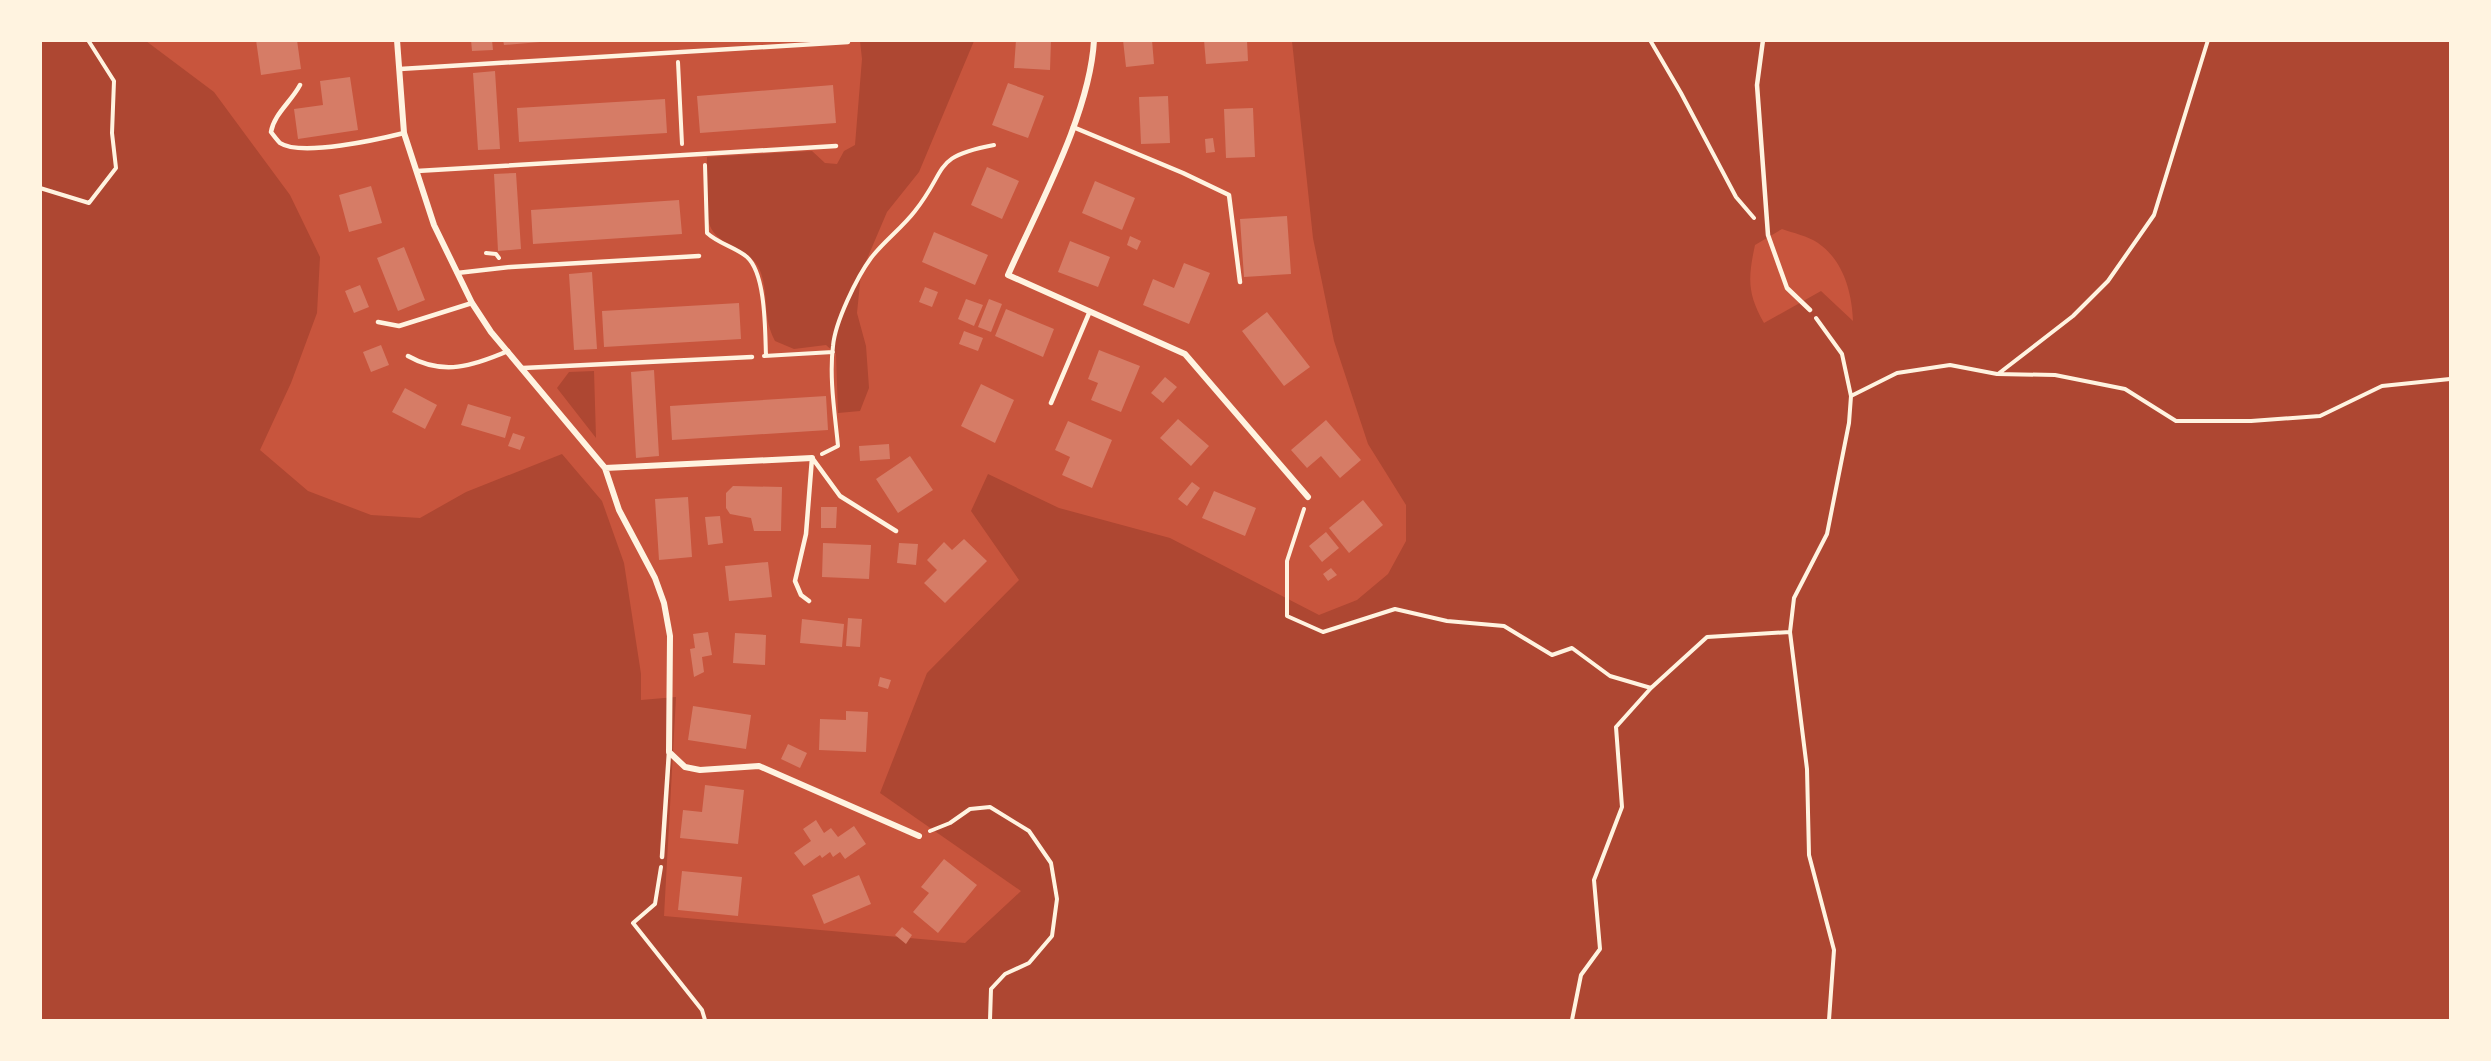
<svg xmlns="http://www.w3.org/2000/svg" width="2491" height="1061" font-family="'Titillium Web',sans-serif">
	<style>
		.green { fill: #ae4732; fill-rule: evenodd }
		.building { fill: #d67c66 }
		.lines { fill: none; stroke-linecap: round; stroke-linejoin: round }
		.path { stroke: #fff3e0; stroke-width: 4 }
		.service { stroke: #fff3e0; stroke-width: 4.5 }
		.minor { stroke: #fff3e0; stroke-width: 6 }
	</style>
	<rect width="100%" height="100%" fill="#c8553d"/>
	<!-- green -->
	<path class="green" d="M40 41H146L214 92 290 195 320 257 317 313 291 383 260 450 308 491 371 515 420 518 466 492 562 454 602 501 624 563 641 674V700L676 697 664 916 965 943 1021 891 880 793 927 673 1019 580 971 511 988 474 1059 508 1170 538 1319 615 1357 600 1388 574 1406 541V505L1368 444 1334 341 1313 238 1292 41H2450V1020H41ZM1782 229C1793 233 1808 236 1818 243 1843 260 1852 292 1853 321L1821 291 1764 323C1747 293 1748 278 1755 245Z
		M860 41H974L919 172 887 212 861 273 857 313 866 346 869 388 860 411 838 413 836 354 826 345 794 349 775 341C762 316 769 297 761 273 753 247 716 248 709 223 704 203 707 178 707 157L812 151 825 163 837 164 844 151 855 145 862 59Z
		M594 371 596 438 557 388 569 372Z"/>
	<!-- building -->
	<path class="building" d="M256 40H297L301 69 261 75Z
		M471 40H492L493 50 472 51Z
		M503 40H540V42L504 45Z
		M1016 40H1051L1050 70 1014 68Z
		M1123 40H1152L1154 64 1126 67Z
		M1204 40H1247L1248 61 1206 64Z
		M495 71 500 149 478 150 473 73Z
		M350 77 358 130 298 139 294 109 323 105 320 81Z
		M1008 83 1044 96 1028 138 992 125Z
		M833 85 836 123 700 133 697 96Z
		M1168 96 1170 143 1141 144 1139 97Z
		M665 99 667 133 519 142 517 108Z
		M1253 108 1255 157 1226 158 1224 109Z
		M1213 138 1215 152 1206 153 1205 139Z
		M987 167 1019 181 1002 219 971 205Z
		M516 173 521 249 498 251 494 174Z
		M1095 181 1135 198 1122 230 1082 213Z
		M371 186 382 223 349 232 339 195Z
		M679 200 682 234 533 244 531 210Z
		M1287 216 1291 274 1244 277 1240 219Z
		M934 232 988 255 975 285 922 262Z
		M1130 236 1141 241 1137 250 1127 245Z
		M1070 241 1110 257 1098 287 1058 272Z
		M404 247 425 300 398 311 377 258Z
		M1184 263 1210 273 1189 324 1143 305 1153 279 1174 288Z
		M592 272 597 349 574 350 569 274Z
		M360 285 369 307 354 313 345 291Z
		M925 287 938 292 932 307 919 302Z
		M966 299 983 305 974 326 958 319Z
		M989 299 1002 304 991 332 978 327Z
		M739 303 741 339 604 347 602 311Z
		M1006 309 1054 329 1043 357 995 336Z
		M1267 312 1310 367 1284 386 1242 331Z
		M964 331 983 338 978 351 959 344Z
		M381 345 389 365 371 372 363 352Z
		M1099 350 1140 366 1121 412 1091 400 1098 383 1088 379Z
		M654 370 659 456 636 458 631 372Z
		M1165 377 1177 387 1163 403 1151 393Z
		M981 384 1014 400 995 443 961 426Z
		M405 388 437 405 425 429 392 412Z
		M826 396 828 430 672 440 670 406Z
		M468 404 511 417 505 438 461 425Z
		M1178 419 1209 446 1191 466 1160 438Z
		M1326 420 1361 460 1340 478 1321 456 1307 468 1291 450Z
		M1068 421 1112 440 1092 488 1062 475 1070 457 1055 450Z
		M513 433 525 437 520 450 508 446Z
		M889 444 890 459 860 461 859 446Z
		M910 456 933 490 898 513 876 479Z
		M1192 482 1200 488 1187 506 1178 499Z
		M733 486 782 487 781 531H754L751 518 730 514 726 508V493Z
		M1214 491 1256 508 1245 536 1202 518Z
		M688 497 692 557 659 560 655 499Z
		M1363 500 1383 525 1349 553 1329 528Z
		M821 507H837L836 528H821Z
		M720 516 723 543 708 545 705 517Z
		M1326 532 1339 548 1322 562 1309 546Z
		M964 539 987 561 945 603 924 583 937 570 927 560 944 542 952 550Z
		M823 543 871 545 869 579 822 577Z
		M899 543 918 544 916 565 897 563Z
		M768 562 772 597 729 601 725 566Z
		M1331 568 1337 575 1328 581 1323 574Z
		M848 618 862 619 860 647 846 646Z
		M802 619 844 624 842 647 800 643Z
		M708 632 712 655 702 657 704 672 694 677 690 649 695 648 693 634Z
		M735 633 766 635 765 665 733 663Z
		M880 677 891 680 888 689 878 686Z
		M693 706 751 715 746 749 688 740Z
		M846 711 868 712 866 752 819 750 820 719 846 720Z
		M788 744 807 753 800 768 781 759Z
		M705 785 744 790 738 844 680 838 683 810 702 812Z
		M816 820 824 833 831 828 838 837 854 826 866 844 845 859 840 852 833 857 830 852 822 858 820 855 804 866 794 853 811 841 803 829Z
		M944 859 977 885 938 933 913 912 929 893 921 887Z
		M682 871 742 877 738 916 678 910Z
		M859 875 871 904 824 924 812 895Z
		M902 927 912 935 906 944 895 935Z"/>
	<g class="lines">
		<!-- path -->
		<path class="path" d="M1650 40 1681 93 1736 197 1754 218
			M678 62 682 144
			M705 165 707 233C719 244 735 247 747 257 766 274 765 331 766 356
			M40 188 89 203 116 168 112 133 114 81 88 40
			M486 253 496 254 499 258
			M1816 318 1842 354 1851 396 1849 423 1827 534 1794 598 1790 632 1807 769 1809 855 1834 950 1829 1020
			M764 356 833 352
			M1998 374 2073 316 2108 281 2154 215 2208 40
			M1851 396 1897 373 1950 365 1997 374 2055 375 2125 389 2176 421H2251L2320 416 2382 386 2450 379
			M822 454 838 446C835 414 829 378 833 346 835 322 857 277 871 258 884 241 902 228 915 211 949 168 931 157 994 145
			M1304 509 1287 561V616L1323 632 1395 609 1447 621 1504 626 1552 655 1572 648 1610 676 1651 688 1707 637 1790 632
			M930 831 950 823 970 809 990 807 1029 831 1051 863 1057 899 1052 936 1029 963 1005 974 991 989 990 1020
			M661 867 655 904 633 923 702 1010 705 1020
			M1572 1020 1581 975 1600 949 1594 880 1622 807 1616 727 1651 688"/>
		<!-- service -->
		<path class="service" d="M1763 40 1757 85 1768 235 1787 288 1810 310
			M400 69 848 42
			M300 85C291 102 274 114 271 132 274 136 277 140 280 143 301 157 380 139 404 133
			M1073 127 1183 173 1229 195 1240 282
			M417 171 836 146
			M457 273 511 267 699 256
			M378 322 399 326 472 303
			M408 356C443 376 473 366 508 351
			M523 368 752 357
			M1051 403 1090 311
			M813 459 840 496 896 531
			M809 601 801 595 795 581 806 534 812 458
			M662 857 669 752"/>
		<!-- minor -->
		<path class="minor" d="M397 40 404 133 434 225 472 303 491 332 605 468 619 510 655 578 664 603 670 636 669 752 685 767 700 770 759 766 919 836
			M1094 40C1090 114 1038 207 1008 275L1185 354 1308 497
			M605 468 812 458"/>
	</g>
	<!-- border -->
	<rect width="2491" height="1061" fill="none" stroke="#fff3e0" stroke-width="84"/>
</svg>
